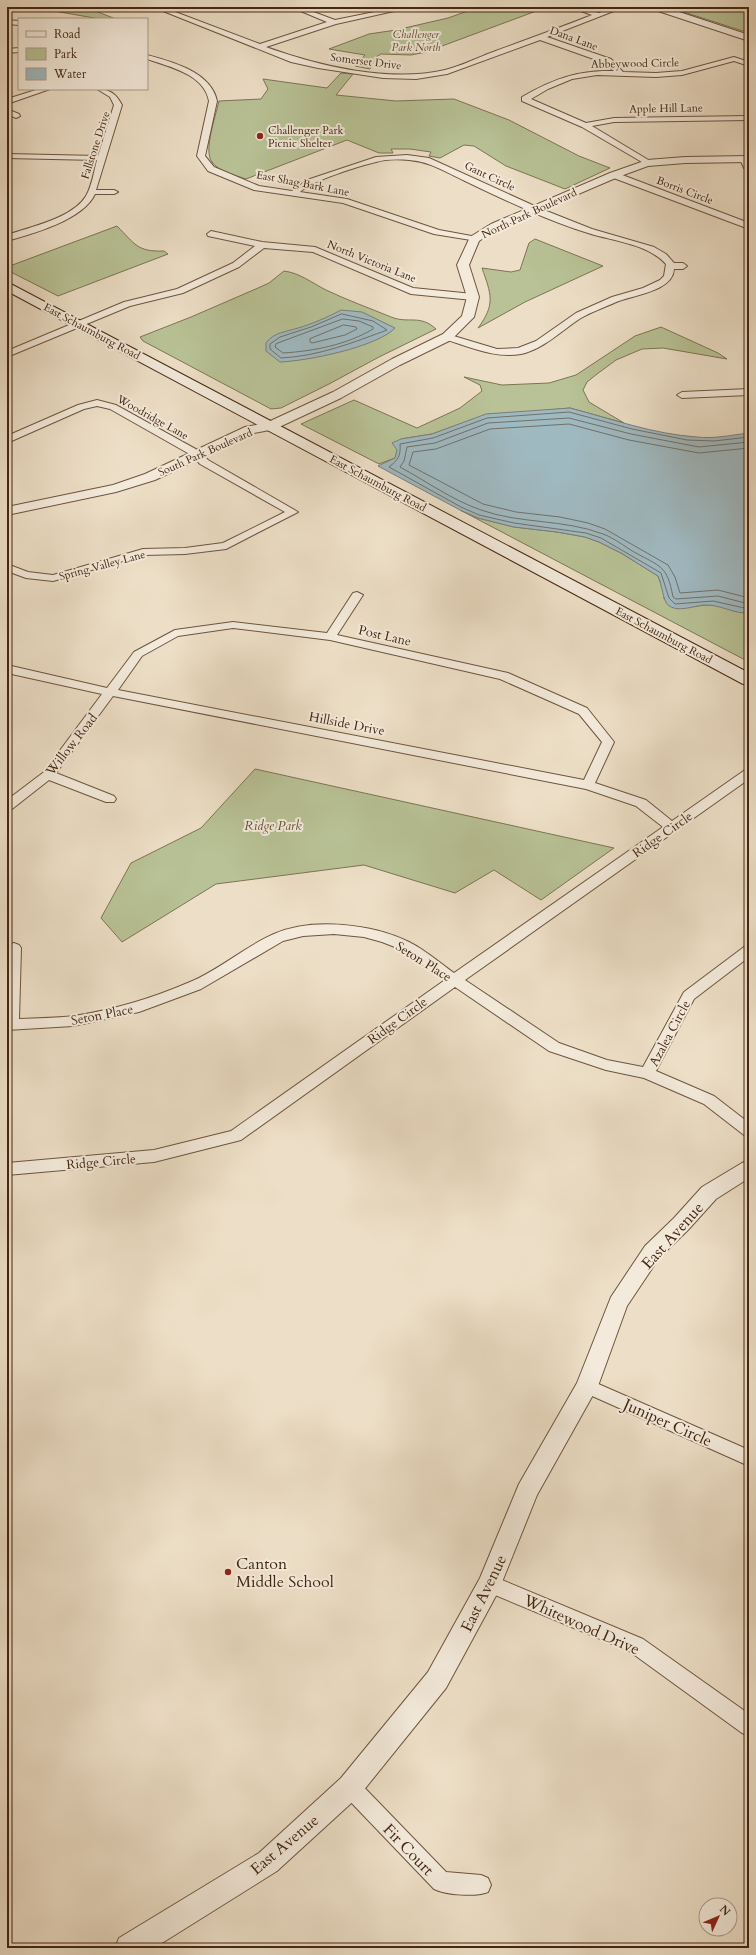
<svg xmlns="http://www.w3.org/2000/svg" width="756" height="1955" font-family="Cardo,serif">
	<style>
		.green { fill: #b8c296; stroke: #7e7454 }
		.water { fill: #9fb9c1; stroke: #7b7e7b }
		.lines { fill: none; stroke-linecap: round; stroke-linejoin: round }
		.shore { stroke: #727069; stroke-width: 1 }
		.minor-casing { stroke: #6e543e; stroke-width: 2 }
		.tertiary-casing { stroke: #6e543e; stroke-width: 2 }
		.secondary-casing { stroke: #442611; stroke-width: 2 }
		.minor { fill: #f3eadb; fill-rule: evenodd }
		.tertiary { fill: #f3eadb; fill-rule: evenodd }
		.secondary { fill: #f3eadb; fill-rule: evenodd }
		.poi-dot { fill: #8f2418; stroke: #f3eadb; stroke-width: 1.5 }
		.labels { text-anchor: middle; stroke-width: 4; stroke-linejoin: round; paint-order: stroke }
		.far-park-label { font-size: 11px; font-style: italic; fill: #614d32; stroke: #f3eadb }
		.far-street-label { font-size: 11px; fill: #442611; stroke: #f3eadb }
		.far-poi-label { font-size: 11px; fill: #442611; stroke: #f3eadb; text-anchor: start }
		.street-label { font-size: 13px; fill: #442611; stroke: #f3eadb }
		.park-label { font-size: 13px; font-style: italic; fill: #614d32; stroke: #f3eadb }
		.near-street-label { font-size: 16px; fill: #442611; stroke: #f3eadb }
		.near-poi-label { font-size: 16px; fill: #442611; stroke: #f3eadb; text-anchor: start }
	</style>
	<rect width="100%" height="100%" fill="#eddfc7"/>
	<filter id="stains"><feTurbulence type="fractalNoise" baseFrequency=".005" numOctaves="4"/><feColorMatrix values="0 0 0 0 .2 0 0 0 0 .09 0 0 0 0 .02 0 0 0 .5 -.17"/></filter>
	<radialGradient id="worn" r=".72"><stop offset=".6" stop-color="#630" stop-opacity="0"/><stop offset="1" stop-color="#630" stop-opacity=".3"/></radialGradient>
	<!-- green -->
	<path class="green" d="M31 7H85L116 19H100Z
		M479 7H507L518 10 528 7H547L426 52 411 55 381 54 376 57 370 69 355 66 365 55 329 49 369 34 396 30 448 18Z
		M668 7H749V33Z
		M341 73 353 74 336 95 396 101 454 99 509 120 579 156 610 168 565 189 506 166 474 146 464 145 440 158 429 156 431 152 410 149H391L393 153H379L347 140 246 179C235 175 219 172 212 162 203 151 216 115 219 101L261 99 268 89 263 79 327 88Z
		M117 226C135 244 137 252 164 251L168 254 58 296 7 270V267Z
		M535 239 603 266 525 302 478 328C496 304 491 294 482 268L511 272 520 270 529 243Z
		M284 271C300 273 312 283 326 290 347 300 369 308 391 317 408 324 420 314 436 329L379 357 329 384 281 408 271 409 143 341 140 337 191 317 258 288 269 283Z
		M661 327 718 353 727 359 663 348 642 349 616 360 597 374 587 382 583 390 589 402 624 423 570 408 548 410 531 412 489 414 432 434 401 439 395 458 379 464 301 424 354 400 417 428 460 408 482 391 480 385 464 377 502 385 549 383 576 375 635 336Z
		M460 510 478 518 514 527 557 532 585 537 599 542 621 553 658 576 664 593V599L681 608 705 605H718L734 611 749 613V660L747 661Z
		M255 769 614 848 541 900 494 870 455 893 364 865 216 884 122 942 101 918 131 863 201 828Z"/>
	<!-- water -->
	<path class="water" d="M341 310 362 312 395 328C377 347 307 361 280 362L266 351V343C274 332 286 332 298 328 312 324 328 317 341 310Z
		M570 408C612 419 653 434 697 437 714 439 732 435 749 433V613C733 614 720 604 704 605 693 606 677 613 668 605 663 601 662 584 658 576L621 553 599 542 585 537 557 532 514 527 478 518 460 510 378 466 395 458 397 450 392 443 401 439 432 434 486 414Z"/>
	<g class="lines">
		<!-- shore -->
		<path class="shore" d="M342 314 373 321 387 330C352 343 319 356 281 358L270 349V344L280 337 311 327Z
			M343 319 359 321 373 327V329C346 345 314 351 283 353L275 347 276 344Z
			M344 325 356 327 357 329 345 335 312 343 310 342V339Z
			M749 437 714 441 687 440 632 429 569 412 487 418 433 438 400 444C401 456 398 460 389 467L461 507 479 515 514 523 586 533 601 538 661 573 669 598 675 604 713 601 749 609
			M749 442 699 447 631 434 569 418 488 423 435 443 407 447 404 461 400 467C426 481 452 500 481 510 520 524 564 519 603 534 614 538 624 546 634 552 661 567 667 565 673 597L676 599 718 596 749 604
			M749 448 699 453 629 440 569 424 490 429 436 449 413 452 409 465 483 504 516 512 560 517 588 523 605 529 668 565 675 577 680 593 718 590 749 598"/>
		<!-- minor casing -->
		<g class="minor-casing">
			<path id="minor" d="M153 7H162L260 44 327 22 291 7H300L335 20 399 7H412L336 24 266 47C318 66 390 83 445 70 461 66 477 58 493 52 526 40 559 28 592 15L570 7H580L599 13 615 7H624L547 37 611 59 623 72 656 73 682 71 734 57 749 62V66L734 61 682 75 656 77 597 75 572 79 548 89 531 99 586 123 614 118 749 116V120L614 122 592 126 650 161V165H647L582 127 522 101V97C553 79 578 70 614 71L605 63 540 40 447 74 416 79 383 78 318 68 291 62Z
				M7 20 19 21V25L7 24Z
				M19 48V52L7 53V49Z
				M147 55C173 62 211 72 217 101L205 156 214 167 259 186 292 191 307 180 376 157 407 155 429 158 539 208 592 229 654 247 666 254 674 263H683L687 266 683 269H674C673 292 631 295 614 303 603 308 591 312 581 318 562 330 544 349 521 354 495 359 468 346 444 339L442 337 444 335 447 334 497 349 518 348 536 341 576 313 612 297 643 288 660 280 664 276 666 264C648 244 613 241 588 233 546 220 505 200 465 181 445 172 432 162 409 160 399 159 385 159 376 162 359 166 311 181 300 192L347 199 439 230 477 237V241L434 234 343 203 254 190 208 171 197 156 209 101C204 74 170 67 147 59Z
				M39 89H50L7 104V99Z
				M97 89C110 89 116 94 122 105L96 190H114L118 192 114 194H95C83 220 32 234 7 241V235C30 227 73 218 86 196 92 186 94 171 97 160L7 158V154L98 156 114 105 110 97Z
				M7 109 19 114 20 116 16 118 7 114Z
				M741 157H747L749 168H744L740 159Z
				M611 173H617L749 223V229L611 177Z
				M211 231 262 242 315 247 413 288 473 294 478 297 473 300 411 294 313 252 264 248 239 267 183 293 130 306 7 357V351L124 302 177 289 233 263 255 246 208 236 207 234Z
				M749 389V395L682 398 677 395 682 392Z
				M97 400 116 405 201 452 208 460 298 512 226 549 185 554 144 555 53 581 26 578 7 571V564L28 572 53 575 143 549 185 548 223 543 285 512 200 464 193 456 110 409 97 406 84 409 7 443V436L78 405Z
				M357 592 363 595 337 635 508 673 587 708 614 742 595 783 646 800 672 821 745 770 749 769V779L465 980 559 1043 607 1060 643 1067 684 992 744 947 749 945V957L694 999 656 1071 714 1096 749 1123V1137L744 1135 704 1104 644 1078 606 1070 549 1051 455 987 241 1140 154 1162 7 1175V1163L154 1150 231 1131 445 980 400 949 382 942 364 937 334 934 303 936 283 941 201 989 139 1012 73 1026 7 1030V952L9 945 14 943 19 945 21 948 19 1019C37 1018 56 1018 74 1016 113 1010 153 998 190 982 219 970 244 947 274 934 312 917 373 924 409 942 425 950 440 963 454 973L663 827 636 806 586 789 113 696 56 773 114 796 116 799 114 802H106L49 780 12 809 7 810V800L44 772 102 694 7 673V665L107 688 134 652 175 630 233 622 327 633 353 593ZM233 628 330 640 500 679 579 714 602 742 584 780 118 690 142 656 178 636Z
				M587 1379 749 1450V1466L581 1391 579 1386 581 1381Z
				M490 1575 643 1639 749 1714V1736L742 1733 629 1651 483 1590 481 1584 483 1578Z
				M350 1777 357 1780 446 1872 481 1875 488 1878 491 1885 488 1892C476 1897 446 1895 434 1889L343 1794 340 1787 343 1780Z"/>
		</g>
		<!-- tertiary casing -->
		<g class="tertiary-casing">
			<path id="tertiary" d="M651 7H664L749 35V41L652 9Z
				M749 156V162L685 163 648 166 618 177 499 228 479 241 469 265 479 297 474 317 451 340 400 365 341 398 275 429 254 433 155 480 116 492 7 515V507L113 485 145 474 245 427 266 423 333 392 392 359 443 334 462 316 467 297 457 265 470 237 491 224 610 173 647 160 685 157Z
				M749 1160V1178L716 1199 688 1230 659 1258 627 1306 598 1386 537 1495 498 1592 446 1688 359 1796 277 1871 154 1948H115L119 1938 259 1853 341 1778 428 1672 480 1578 519 1484 577 1383 611 1297 645 1246 674 1218 702 1187 742 1163Z"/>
		</g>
		<!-- secondary casing -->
		<g class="secondary-casing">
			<path id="secondary" d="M7 282 749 673V685L743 684 7 291Z"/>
		</g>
		<!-- minor -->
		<use href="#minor" class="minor"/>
		<!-- tertiary -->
		<use href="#tertiary" class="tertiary"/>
		<!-- secondary -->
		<use href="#secondary" class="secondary"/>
	</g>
	<!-- markers -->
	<g class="poi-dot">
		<circle cx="260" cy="136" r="4"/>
		<circle cx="228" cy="1572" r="4"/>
	</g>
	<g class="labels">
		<!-- far-park labels -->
		<g class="far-park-label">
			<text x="416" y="38">Challenger<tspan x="416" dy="13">Park North</tspan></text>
		</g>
		<!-- far-street labels -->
		<g class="far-street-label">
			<text transform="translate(574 38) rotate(20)" y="4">Dana Lane</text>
			<text transform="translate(366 61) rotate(7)" y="4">Somerset Drive</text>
			<text transform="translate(635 63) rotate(-1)" y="4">Abbeywood Circle</text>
			<text transform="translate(666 108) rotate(-1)" y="4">Apple Hill Lane</text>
			<text transform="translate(95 145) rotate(-72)" y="4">Fallstone Drive</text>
			<text transform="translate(490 176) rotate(25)" y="4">Gant Circle</text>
			<text transform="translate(303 183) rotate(11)" y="4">East Shag Bark Lane</text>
			<text transform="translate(685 190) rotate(21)" y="4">Borris Circle</text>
			<text transform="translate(529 213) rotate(-25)" y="4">North Park Boulevard</text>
			<text transform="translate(372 261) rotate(22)" y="4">North Victoria Lane</text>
			<text transform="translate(92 331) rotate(28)" y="4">East Schaumburg Road</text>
			<text transform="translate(153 417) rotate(29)" y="4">Woodridge Lane</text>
			<text transform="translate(205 452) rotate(-24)" y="4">South Park Boulevard</text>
			<text transform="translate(378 483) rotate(28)" y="4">East Schaumburg Road</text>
			<text transform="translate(102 565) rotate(-15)" y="4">Spring Valley Lane</text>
			<text transform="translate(664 635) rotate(28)" y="4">East Schaumburg Road</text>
		</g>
		<!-- far-poi labels -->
		<g class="far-poi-label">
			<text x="268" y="134">Challenger Park<tspan x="268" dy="13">Picnic Shelter</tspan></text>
		</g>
		<!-- street labels -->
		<g class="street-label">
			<text transform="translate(385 635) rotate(13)" y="5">Post Lane</text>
			<text transform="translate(347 723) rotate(11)" y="5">Hillside Drive</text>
			<text transform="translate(71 744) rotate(-52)" y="5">Willow Road</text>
			<text transform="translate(662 834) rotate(-35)" y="5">Ridge Circle</text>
			<text transform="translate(424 961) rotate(32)" y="5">Seton Place</text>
			<text transform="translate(102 1014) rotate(-11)" y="5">Seton Place</text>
			<text transform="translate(397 1020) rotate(-36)" y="5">Ridge Circle</text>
			<text transform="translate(669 1033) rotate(-62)" y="5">Azalea Circle</text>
			<text transform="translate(101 1161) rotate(-5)" y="5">Ridge Circle</text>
		</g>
		<!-- park labels -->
		<g class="park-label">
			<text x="273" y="830">Ridge Park</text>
		</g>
		<!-- near-street labels -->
		<g class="near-street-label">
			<text transform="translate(672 1235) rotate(-48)" y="6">East Avenue</text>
			<text transform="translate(668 1422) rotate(24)" y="6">Juniper Circle</text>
			<text transform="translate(483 1593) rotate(-64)" y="6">East Avenue</text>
			<text transform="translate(582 1624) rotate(24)" y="6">Whitewood Drive</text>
			<text transform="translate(284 1844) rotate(-40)" y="6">East Avenue</text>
			<text transform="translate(409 1849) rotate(46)" y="6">Fir Court</text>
		</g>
		<!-- near-poi labels -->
		<g class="near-poi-label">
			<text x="236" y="1569">Canton<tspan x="236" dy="18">Middle School</tspan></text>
		</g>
	</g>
	<!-- margin -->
	<rect width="756" height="1955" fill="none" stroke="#eddfc7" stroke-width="24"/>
	<rect x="8" y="8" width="740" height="1939" fill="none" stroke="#442611" stroke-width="2"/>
	<rect x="12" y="12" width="732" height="1931" fill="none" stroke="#442611"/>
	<!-- legend -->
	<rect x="18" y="18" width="130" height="72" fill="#f3eadb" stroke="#ad9c8a"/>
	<rect x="26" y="31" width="20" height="6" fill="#f3eadb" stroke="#ad9c8a"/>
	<text x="54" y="38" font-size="12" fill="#442611">Road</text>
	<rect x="26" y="48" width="20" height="12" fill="#b8c296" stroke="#ad9c8a"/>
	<text x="54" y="58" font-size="12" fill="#442611">Park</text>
	<rect x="26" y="68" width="20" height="12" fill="#9fb9c1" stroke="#ad9c8a"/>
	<text x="54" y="78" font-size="12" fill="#442611">Water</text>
	<!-- north arrow -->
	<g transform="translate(718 1917) rotate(46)"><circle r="19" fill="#f3eadb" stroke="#ad9c8a"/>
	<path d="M0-3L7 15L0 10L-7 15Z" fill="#8f2418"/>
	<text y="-6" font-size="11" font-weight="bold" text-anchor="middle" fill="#442611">N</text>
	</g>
	<rect width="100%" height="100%" filter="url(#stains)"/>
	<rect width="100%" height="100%" fill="url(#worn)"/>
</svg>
